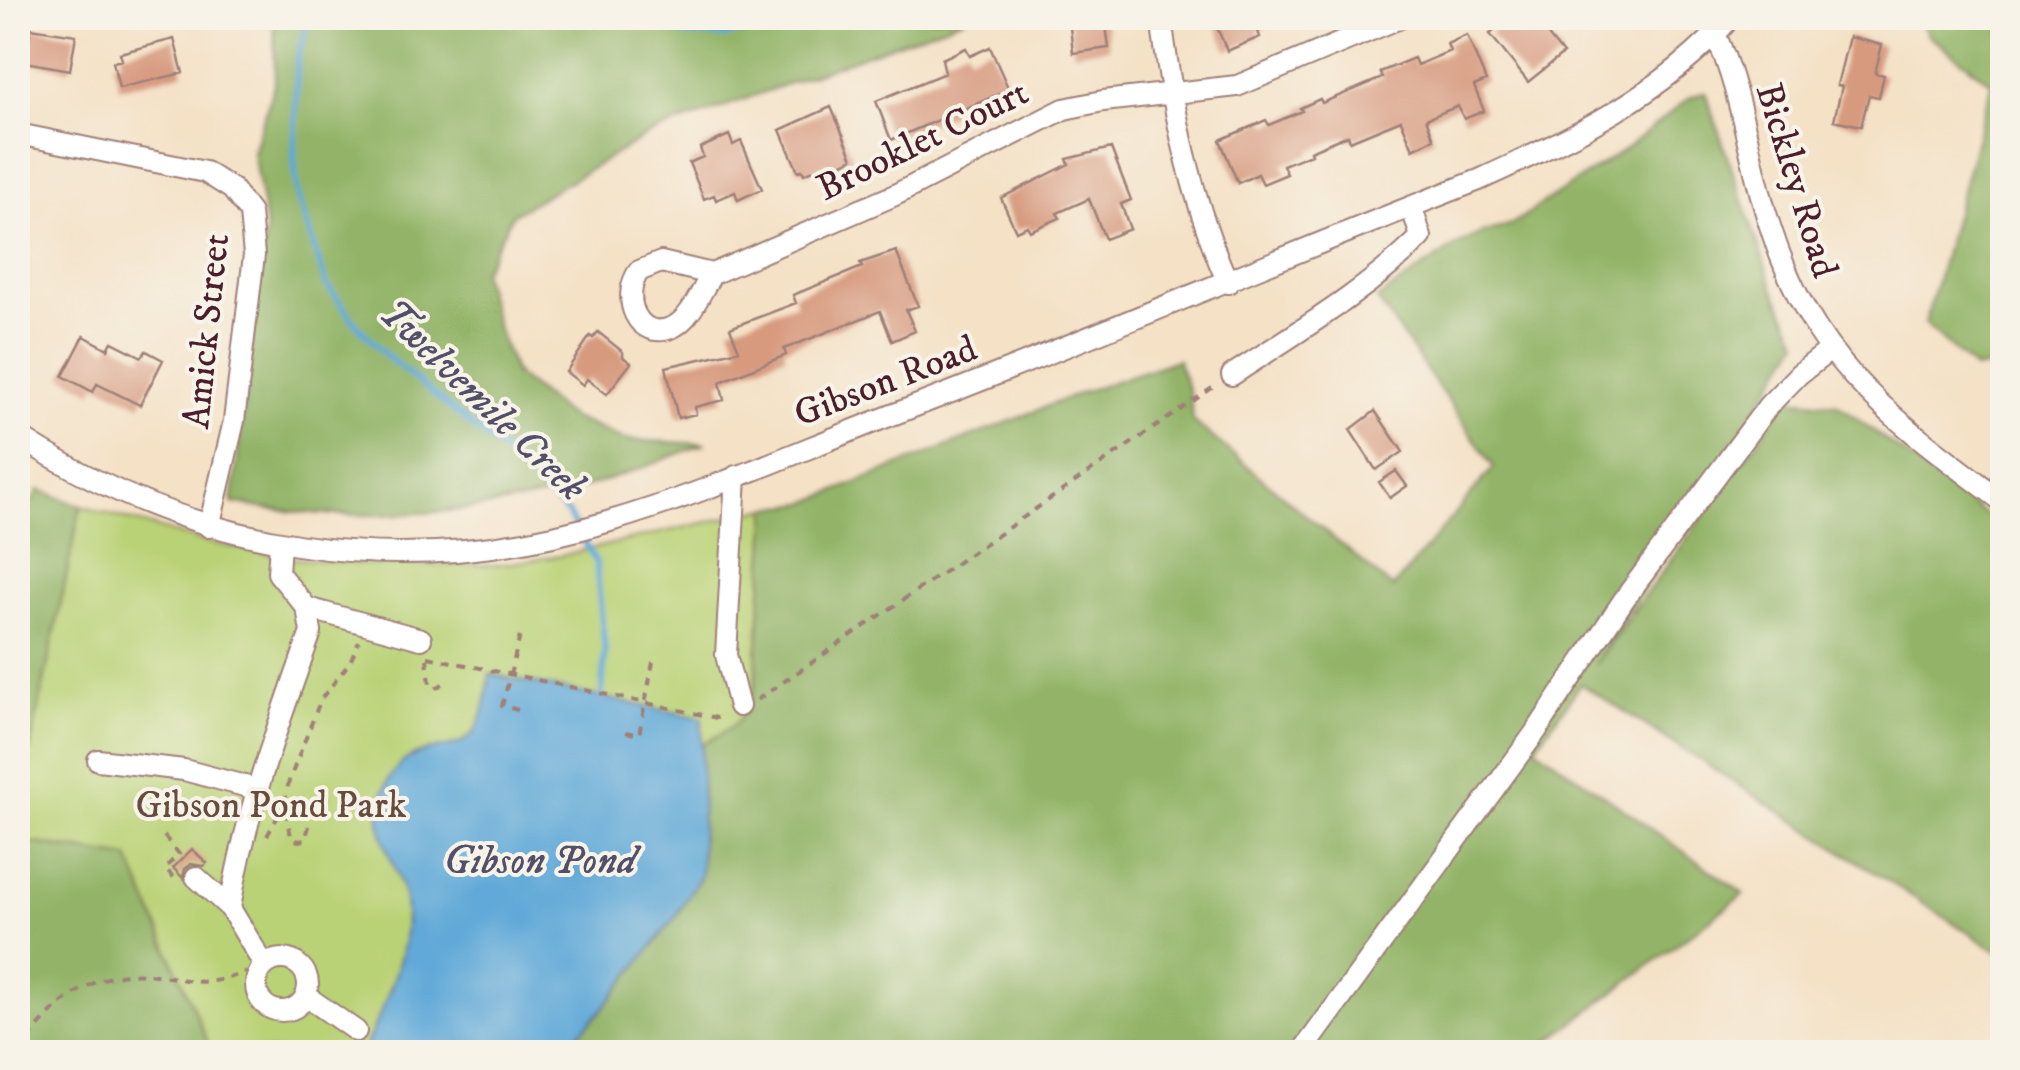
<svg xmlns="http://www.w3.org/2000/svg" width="2020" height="1070" font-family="'IM FELL DW Pica',serif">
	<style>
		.green { fill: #bad276; stroke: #827850; stroke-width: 2.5 }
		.forest { fill: #93b467; stroke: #6e6a49; stroke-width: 2.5 }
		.water { fill: #61a9d8; stroke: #566482; stroke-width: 2.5 }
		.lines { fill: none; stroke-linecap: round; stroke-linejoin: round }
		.stream { stroke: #61a9d8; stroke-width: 6 }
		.building { fill: #d79a7f }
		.minor-casing { stroke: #9f8078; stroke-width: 24 }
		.path { stroke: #9f8078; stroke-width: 4; stroke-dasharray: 8 8; stroke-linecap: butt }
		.minor { stroke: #fff; stroke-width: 20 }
		.labels { text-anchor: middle; stroke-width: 8; stroke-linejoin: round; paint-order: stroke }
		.street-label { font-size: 38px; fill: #4a1f2b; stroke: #f7f3e8 }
		.park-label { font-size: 38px; fill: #664c3e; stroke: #f7f3e8 }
		.water-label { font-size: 40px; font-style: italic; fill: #524f68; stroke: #f7f3e8 }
	</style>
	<rect width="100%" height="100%" fill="#f7f3e8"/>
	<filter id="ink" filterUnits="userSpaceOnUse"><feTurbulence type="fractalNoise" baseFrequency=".01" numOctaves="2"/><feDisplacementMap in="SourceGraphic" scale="20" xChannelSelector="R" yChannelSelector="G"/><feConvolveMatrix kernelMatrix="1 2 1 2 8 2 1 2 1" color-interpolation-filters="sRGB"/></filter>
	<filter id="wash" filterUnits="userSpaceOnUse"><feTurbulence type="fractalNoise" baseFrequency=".0048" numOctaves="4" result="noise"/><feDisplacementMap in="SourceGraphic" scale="40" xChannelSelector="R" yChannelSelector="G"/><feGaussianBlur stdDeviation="2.25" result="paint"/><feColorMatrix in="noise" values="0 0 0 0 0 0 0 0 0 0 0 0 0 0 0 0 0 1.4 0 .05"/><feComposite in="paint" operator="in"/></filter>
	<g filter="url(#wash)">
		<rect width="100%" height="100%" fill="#f4e1c6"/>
		<!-- green -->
		<path class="green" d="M81 506 205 542 290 558 376 565H496L560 556 768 508 755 687 748 711 736 726 701 875 674 919 561 1052H18V805Z"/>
		<!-- forest -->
		<path class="forest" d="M274 18H966L650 134 513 214 482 272 497 327 515 374 570 417 625 440 705 444C662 459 619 479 575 490 464 516 344 524 232 503L266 228 253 152 275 81Z
			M1919 18H2002V364L1974 369 1925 324 1992 83 1927 34Z
			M1705 92 1774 290 1799 341 1595 664 1788 399 1837 404 2002 527V954L1581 684 1535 747 1744 894 1534 1052H561L601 1011 674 919 701 875 700 745C732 728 744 724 755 687L768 508 806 503 1083 392 1177 360 1189 391 1193 421 1393 588 1494 467 1377 299 1449 250 1479 234 1512 224 1627 148 1689 98Z
			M39 490 81 506 18 805V525Z
			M18 840 129 858 212 1052H18Z"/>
		<!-- water -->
		<path class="water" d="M490 674 702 718 701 875 674 919 601 1011 561 1052H363C381 1010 407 961 406 913 405 871 369 839 383 794 403 733 450 761 473 733 485 719 487 692 490 674Z"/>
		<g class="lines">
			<!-- stream -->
			<path class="stream" d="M651 18 685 35 725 36 801 18
				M308 19 297 61 294 160 297 195 326 284 358 326 388 357 512 459 568 514 596 562 605 652 601 704"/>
		</g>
		<g id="blocks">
			<!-- building -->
			<path class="building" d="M1069 18H1105L1109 48 1073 53Z
				M1213 18H1290L1258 31 1260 37 1227 51Z
				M1511 18H1534L1563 54 1528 82 1490 34Z
				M31 28 76 35 70 70 25 62Z
				M1467 35 1486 81 1474 86 1484 111 1464 119 1458 106 1426 119 1434 139 1413 149 1401 120 1350 141 1348 135 1310 151 1311 154 1283 165 1287 174 1263 184 1258 174 1238 183 1220 140 1266 120 1269 125 1302 111 1300 108 1320 99 1322 103 1382 78 1380 72 1414 58 1417 65 1450 51 1447 44Z
				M1849 37 1882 45 1875 73 1884 75 1879 97 1869 95 1861 126 1834 120 1842 86 1837 85Z
				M174 39 183 73 119 88 113 62 122 60 120 53Z
				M990 47 1009 90 891 140 876 101 945 73 942 59 966 48 970 56Z
				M831 107 853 158 833 168 830 163 804 174 802 170 798 171 780 130Z
				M729 135 733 145 741 141 762 189 738 200 735 192 716 200 714 195 704 199 689 163 703 157 700 148Z
				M1111 148 1131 200 1121 204 1130 229 1105 239 1089 199 1057 213 1060 218 1030 231 1027 226 1016 231 1001 198 1069 164 1067 159Z
				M896 251 918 306 906 310 915 331 892 341 880 311 784 349 786 355 720 382 724 400 695 407 696 414 678 418 666 367 739 350 730 328 796 303 793 295 862 267 860 263Z
				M598 332 623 352V357L631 363 607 394 587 379 583 385 566 372 590 336 593 338Z
				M84 336 108 349 112 342 142 357 146 351 163 360 140 405 97 384 93 392 63 376Z
				M1375 411 1403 452 1376 470 1350 430Z
				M1396 471 1407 486 1390 498 1379 482Z
				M192 849 207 863 204 866 191 864 185 869 183 878 173 868Z"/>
		</g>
	</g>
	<g filter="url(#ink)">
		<use href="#blocks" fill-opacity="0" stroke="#9f8078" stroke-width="2.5"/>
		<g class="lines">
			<!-- minor casing -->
			<g class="minor-casing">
				<path id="minor" d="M1161 18C1173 110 1190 197 1228 283
					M1715 34C1743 94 1749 164 1770 226 1814 366 1891 417 2002 501
					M18 134 205 172 232 189 250 213 254 255 234 421 209 527
					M661 262 712 274C701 290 692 318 673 327 637 343 620 297 639 271Z
					M712 274 895 195 1064 109 1103 101 1237 86 1400 18
					M1232 375C1297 332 1366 292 1421 237L1412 208
					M18 436C198 552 400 584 607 522 704 494 798 451 892 415 1089 340 1282 256 1479 180 1570 139 1663 95 1730 18
					M736 476 726 655 739 706
					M307 608 421 639
					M98 760 184 770 256 789
					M196 877 230 908 264 965
					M230 908C245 812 279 723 311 632L307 608 278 573 280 543
					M256 985a26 26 0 1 1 52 0a26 26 0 1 1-52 0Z
					M306 996 356 1031
					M1302 1052 1537 730 1625 598 1768 406 1799 374 1830 350"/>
			</g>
			<!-- path -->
			<path class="path" d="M428 657 717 718 722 716
				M427 659 430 683 436 688 446 682
				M757 700 1215 386
				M518 710 502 706 520 636
				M626 732 639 735 653 662
				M309 826 305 840 298 841 291 836 284 805 289 781 321 699 350 662 359 641
				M164 836 179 854 165 868 176 880
				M267 836 284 805
				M19 1052C48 1009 91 969 146 974 191 978 199 990 246 972"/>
			<!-- minor -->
			<use href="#minor" class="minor"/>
		</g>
	</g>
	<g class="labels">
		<!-- street labels -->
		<g class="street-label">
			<text transform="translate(922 139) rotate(-26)" y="13">Brooklet Court</text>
			<text transform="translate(1798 180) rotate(73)" y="13">Bickley Road</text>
			<text transform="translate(205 331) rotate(-84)" y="13">Amick Street</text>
			<text transform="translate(885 380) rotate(-21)" y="13">Gibson Road</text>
		</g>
		<!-- park labels -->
		<g class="park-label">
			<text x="271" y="817">Gibson Pond Park</text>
		</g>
		<!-- water labels -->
		<g class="water-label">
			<text transform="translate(484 399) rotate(44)" y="14">Twelvemile Creek</text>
			<text x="540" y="873">Gibson Pond</text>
		</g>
	</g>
	<!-- margin -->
	<rect width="2020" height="1070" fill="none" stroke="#f7f3e8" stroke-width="60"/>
</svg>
